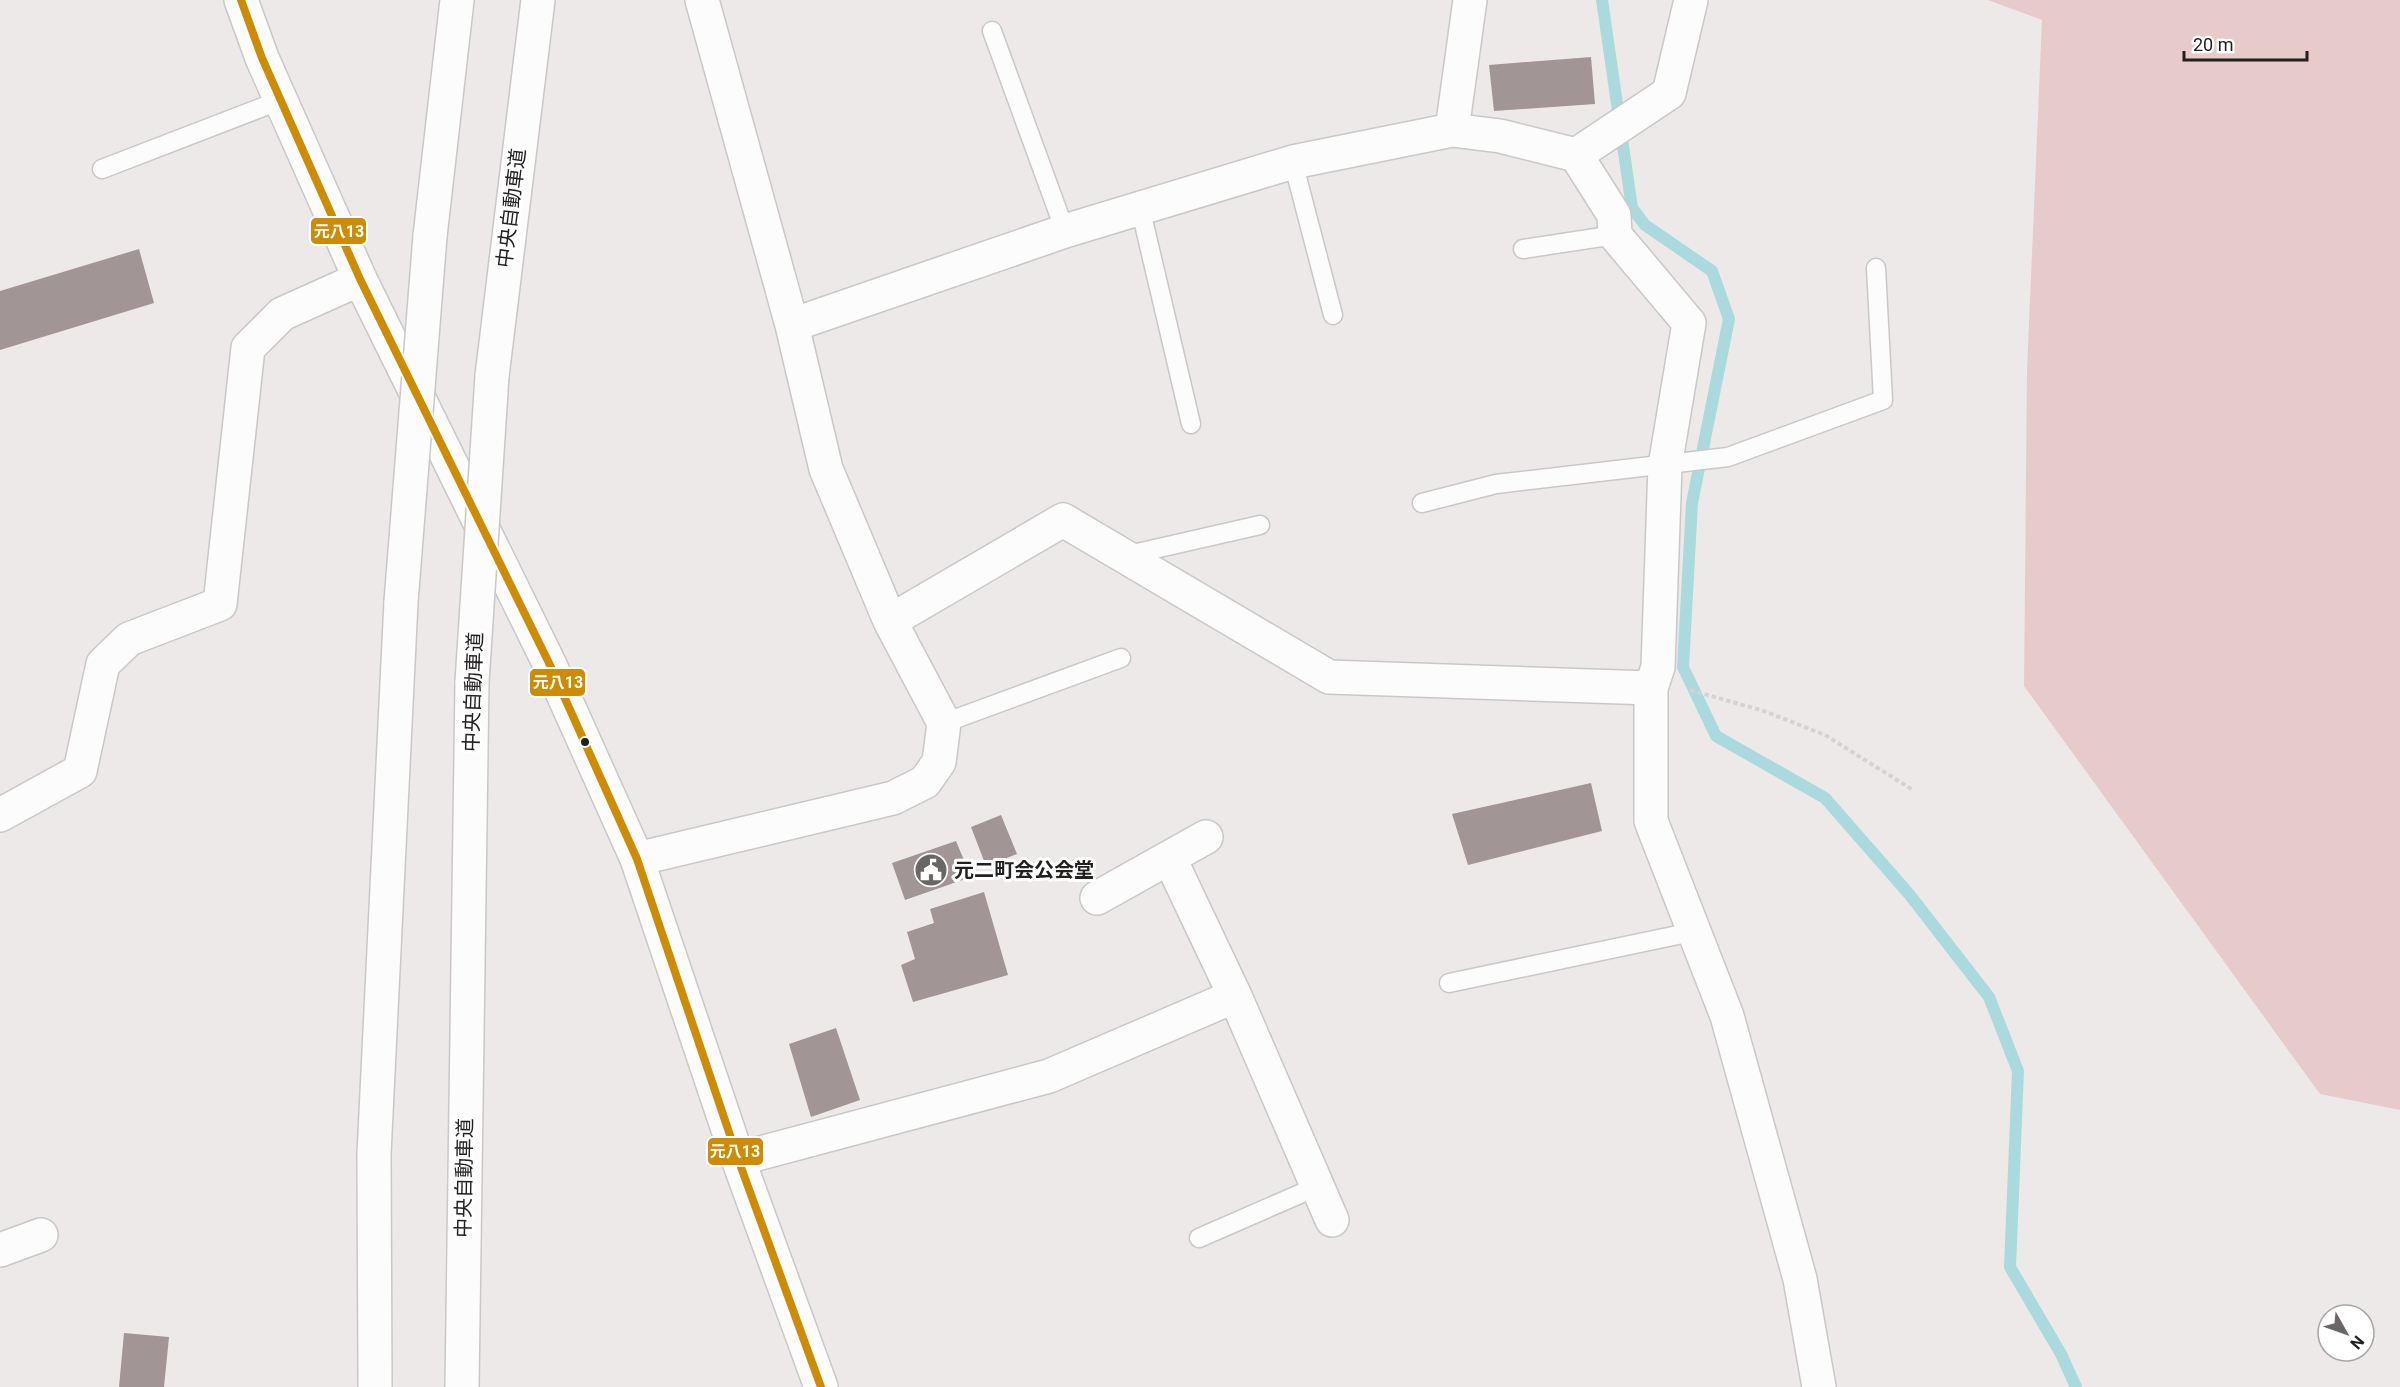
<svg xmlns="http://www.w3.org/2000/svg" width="2400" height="1387" font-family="Roboto,'Noto Sans JP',sans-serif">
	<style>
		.green { fill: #e7cbcb }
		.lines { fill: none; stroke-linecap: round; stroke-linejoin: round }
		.stream { stroke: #aadadd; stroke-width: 12 }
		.building { fill: #a19595 }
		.lane-casing { stroke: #cac7c7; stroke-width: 21 }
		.street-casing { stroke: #cac7c7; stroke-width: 36 }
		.primary-casing { stroke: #cac7c7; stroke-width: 36 }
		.highway-casing { stroke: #cac7c7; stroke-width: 36 }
		.path { stroke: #d4d3d3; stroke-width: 4; stroke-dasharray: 4.5 3; stroke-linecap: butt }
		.lane { stroke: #fcfcfc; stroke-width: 18 }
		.street { stroke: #fcfcfc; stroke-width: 33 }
		.primary { stroke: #fcfcfc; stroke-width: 33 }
		.highway { stroke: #fcfcfc; stroke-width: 33 }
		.highway-bridge-casing { stroke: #cac7c7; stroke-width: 36; stroke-linecap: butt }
		.highway-bridge { stroke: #fcfcfc; stroke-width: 33 }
		.bus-1-casing { stroke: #fff; stroke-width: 12 }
		.bus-1 { stroke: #cd8b06; stroke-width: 8 }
		.bus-dot { fill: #232020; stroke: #fff; stroke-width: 2 }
		.labels { text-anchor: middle; stroke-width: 6; stroke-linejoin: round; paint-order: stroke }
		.street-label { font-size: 20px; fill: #232020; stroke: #fff }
		.poi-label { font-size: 20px; font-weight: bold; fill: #232020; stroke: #fff; text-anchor: start }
		.line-badge { stroke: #fff; stroke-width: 2 }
		.badge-label { font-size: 16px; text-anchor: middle; font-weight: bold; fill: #fff }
	</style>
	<rect width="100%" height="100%" fill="#eee9e9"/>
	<!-- green -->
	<path class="green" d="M1988 0H2400V1110L2320 1094 2024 686 2027 370 2042 20Z"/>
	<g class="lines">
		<!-- stream -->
		<path class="stream" d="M1602 0 1632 208 1645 225 1712 271 1729 319 1692 503 1683 667 1716 736 1825 798 1909 894 1989 997 2018 1071 2010 1267 2061 1354 2076 1387"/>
	</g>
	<!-- building -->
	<path class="building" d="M1591 57 1595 104 1494 111 1489 65Z
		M139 249 154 303 0 350V291Z
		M1591 783 1602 831 1468 865 1452 814Z
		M1001 815 1017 854 986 866 971 827Z
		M956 841 971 877 905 900 892 863Z
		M984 892 1008 975 913 1002 901 965 915 959 907 932 934 923 930 909Z
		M836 1028 860 1100 811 1117 789 1044Z
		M124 1333 169 1337 164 1387H119Z"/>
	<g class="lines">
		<!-- lane casing -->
		<g class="lane-casing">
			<path id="lane" d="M992 31 1065 231
				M1293 162 1333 315
				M102 169 281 100
				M1140 207 1191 424
				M1523 249 1615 235
				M1422 503 1496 484 1728 457 1883 400 1876 268
				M1124 556 1260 525
				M944 723 1121 658
				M1449 983 1692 932
				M1199 1238 1316 1187"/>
		</g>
		<!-- street casing -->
		<g class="street-casing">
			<path id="street" d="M1452 130 1470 0
				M1576 155 1669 93 1691 0
				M792 325 1065 231 1293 162 1452 130 1500 136 1576 155 1614 215 1615 235 1689 323 1665 466 1658 667 1651 688V821L1727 1016 1800 1279 1819 1387
				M890 621 1063 520 1329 677 1651 688
				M0 815 80 771 103 664 129 639 220 604 248 348 282 314 360 279
				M637 859 893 798 925 782 939 762 944 723 890 621 826 469 792 325 702 0
				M1170 859 1235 996 1332 1220
				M1097 898 1206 837
				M738 1159 1049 1076 1235 996
				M0 1250 41 1235"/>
		</g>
		<!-- primary casing -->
		<g class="primary-casing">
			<path id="primary" d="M241 0 262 58 360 279 549 663 637 859 738 1159 821 1387"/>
		</g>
		<!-- highway casing -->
		<g class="highway-casing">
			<path id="highway" d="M430 236 457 0
				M492 376 538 0
				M375 1387 374 1154 401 602
				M462 1387 472 682"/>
		</g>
		<!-- path -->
		<path class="path" d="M1690 690 1764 711 1825 735 1913 790"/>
		<!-- lane -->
		<use href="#lane" class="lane"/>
		<!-- street -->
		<use href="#street" class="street"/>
		<!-- primary -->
		<use href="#primary" class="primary"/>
		<!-- highway -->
		<use href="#highway" class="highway"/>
		<!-- highway-bridge casing -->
		<g class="highway-bridge-casing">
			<path id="highway-bridge" d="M401 602 430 236
				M472 682 492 376"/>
		</g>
		<!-- highway-bridge -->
		<use href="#highway-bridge" class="highway-bridge"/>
		<!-- bus-1 casing -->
		<g class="bus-1-casing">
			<path id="bus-1" d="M241 0 262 58 360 279 549 663 637 859 738 1159 821 1387"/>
		</g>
		<!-- bus-1 -->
		<use href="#bus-1" class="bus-1"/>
	</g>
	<!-- icons -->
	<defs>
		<g id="civic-disc" transform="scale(1.725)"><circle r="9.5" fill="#6a6666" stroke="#fff"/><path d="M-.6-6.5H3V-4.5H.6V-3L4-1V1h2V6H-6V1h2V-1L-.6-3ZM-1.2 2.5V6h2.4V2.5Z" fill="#fff"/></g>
	</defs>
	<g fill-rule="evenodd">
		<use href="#civic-disc" x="931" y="870"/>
	</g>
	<!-- markers -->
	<circle class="bus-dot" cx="585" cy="742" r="5"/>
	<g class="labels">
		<!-- street labels -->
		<g class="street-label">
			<text transform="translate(511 208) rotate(-83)" y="7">中央自動車道</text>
			<text transform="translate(473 692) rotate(-88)" y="7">中央自動車道</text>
			<text transform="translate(464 1178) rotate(-89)" y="7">中央自動車道</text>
		</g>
		<!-- poi labels -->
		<g class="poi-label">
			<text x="954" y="877">元二町会公会堂</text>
		</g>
	</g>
	<g class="line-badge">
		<rect x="310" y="217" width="57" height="28" rx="6" fill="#cd8b06"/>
		<rect x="529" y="668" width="57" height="29" rx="6" fill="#cd8b06"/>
		<rect x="707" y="1137" width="57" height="29" rx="6" fill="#cd8b06"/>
	</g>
	<g class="badge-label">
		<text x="339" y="237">元八13</text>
		<text x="558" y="688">元八13</text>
		<text x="735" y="1157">元八13</text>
	</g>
	<!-- north arrow -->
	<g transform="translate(2346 1333) rotate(130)"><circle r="28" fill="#ffffff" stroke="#a7a6a6" stroke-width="1.5"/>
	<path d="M0-4.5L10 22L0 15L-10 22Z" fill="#6a6666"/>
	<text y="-9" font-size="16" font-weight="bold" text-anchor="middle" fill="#232020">N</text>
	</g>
	<!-- scale -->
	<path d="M2184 51v9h123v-9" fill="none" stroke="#232020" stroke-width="3"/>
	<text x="2193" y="51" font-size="18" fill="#232020" stroke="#ffffff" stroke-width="4.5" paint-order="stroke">20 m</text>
</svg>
